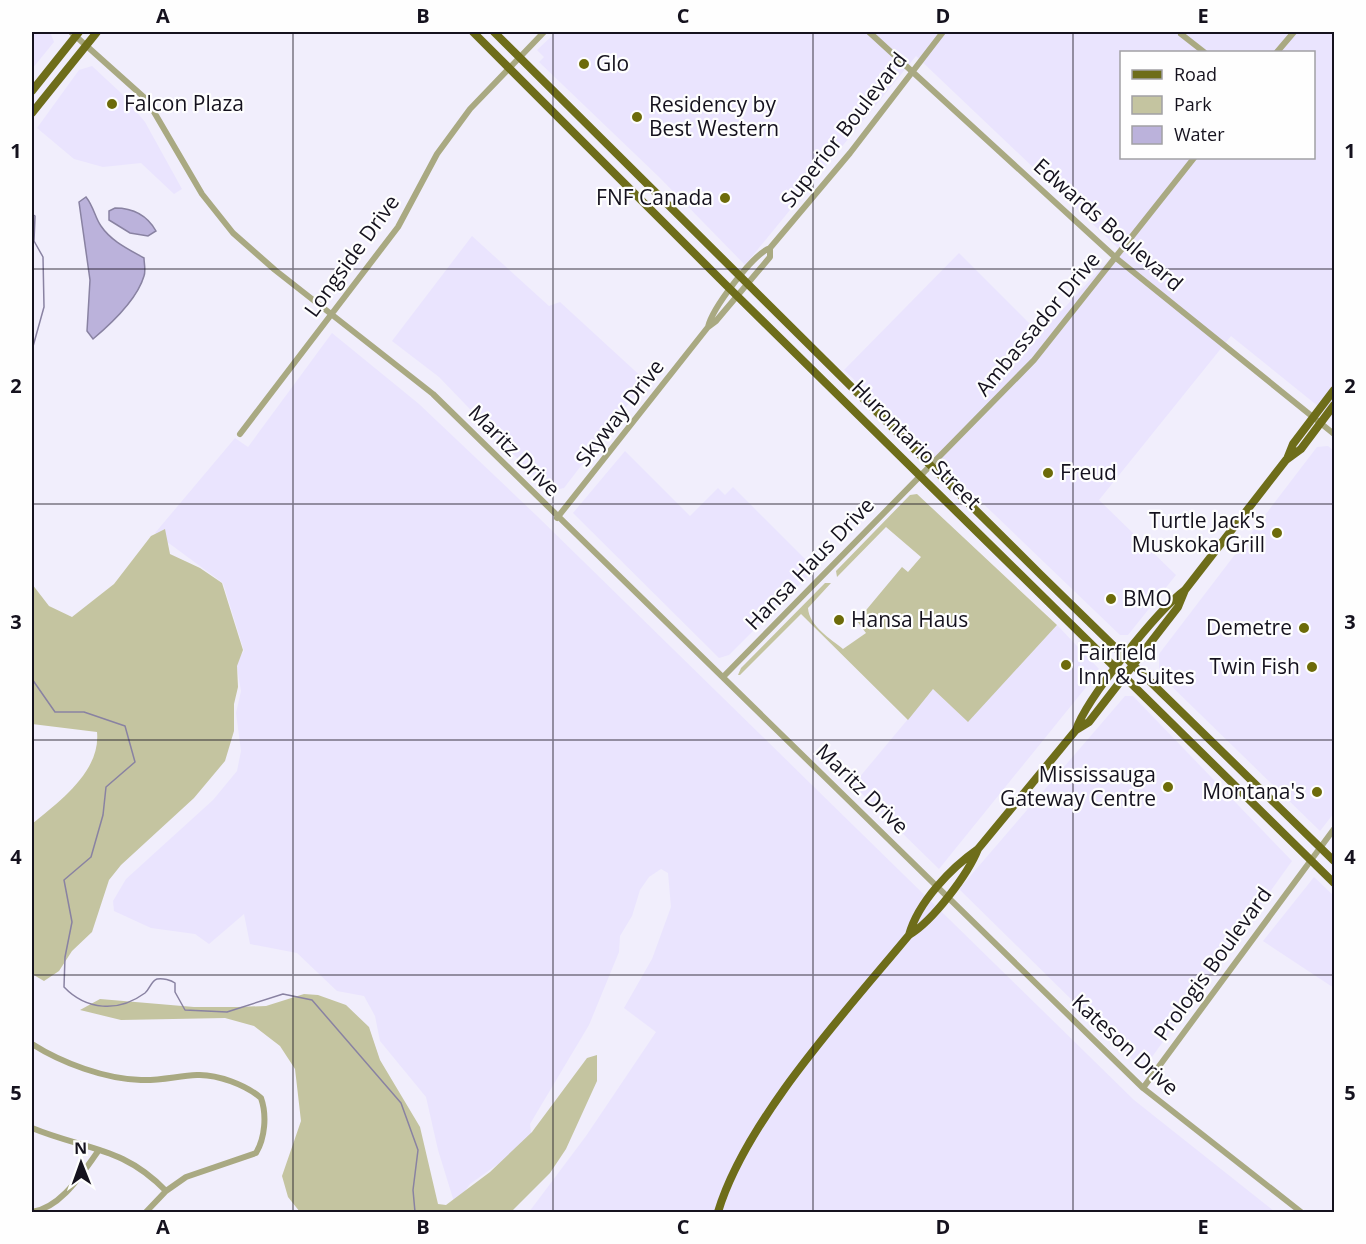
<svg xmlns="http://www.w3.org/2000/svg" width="1366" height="1244" font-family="'Open Sans',sans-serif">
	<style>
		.built { fill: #eae4fe; fill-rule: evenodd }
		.green { fill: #c4c4a0 }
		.water { fill: #bbb2db; stroke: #8982a2; stroke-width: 1.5 }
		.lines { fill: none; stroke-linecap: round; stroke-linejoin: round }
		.stream { stroke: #8982a2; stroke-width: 1.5 }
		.minor { stroke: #a9a982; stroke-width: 6 }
		.major { stroke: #6e6d1a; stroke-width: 8 }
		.grid { fill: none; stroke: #15121e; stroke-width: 1.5; stroke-opacity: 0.55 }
		.poi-dot { fill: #6d6b09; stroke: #fefefe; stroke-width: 2 }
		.labels { text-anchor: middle; stroke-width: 4.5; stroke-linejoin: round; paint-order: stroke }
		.poi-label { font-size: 21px; fill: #15121e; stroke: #fefefe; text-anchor: start }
		.street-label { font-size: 21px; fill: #15121e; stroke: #fefefe }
		.neatline { fill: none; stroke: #15121e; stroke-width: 2 }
		.grid-label { font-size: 20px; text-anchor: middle; font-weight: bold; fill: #15121e }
	</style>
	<rect width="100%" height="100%" fill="#f1eefc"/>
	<!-- built -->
	<path class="built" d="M32 32H50L54 42 32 69Z
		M556 32H1334V419L1231 336 1099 500 1176 575 1128 635H1120L844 370 959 253 1040 334 1119 249 916 56 745 265 659 177 539 62 544 57 537 50ZM1122 52H1314V158H1122Z
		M92 66 121 93 145 122 182 189 174 194 141 163 103 167 74 159 37 128 79 70Z
		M472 236 549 306 560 302 646 381 564 488 551 491 542 484 439 377 392 341Z
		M332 333 419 404 537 516 1134 1100 1275 1212H529L586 1136 656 1032 624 1008 652 959 671 907 668 873 661 869 649 877 640 890 632 916 620 936 619 952 589 1025 530 1124 532 1140 470 1184 455 1205 438 1150 426 1097 380 1041 375 1016 364 996 337 991 297 953 250 944 244 914 209 944 195 934 151 928 114 911 113 901 126 879 213 800 237 771 241 751 236 713 241 691 236 662 244 651 223 583 155 533 235 438 248 447Z
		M1328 446 1334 451V813L1320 831 1159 674V654L1317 447Z
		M625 451 690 516 718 488 725 495 733 487 815 569 729 655 719 658 573 513Z
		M1057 625 1100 670 939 869 853 785 933 689 968 721Z
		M1125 696H1133L1292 861 1152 1057 1135 1062 959 889Z
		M1314 877 1334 896V988L1263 941Z"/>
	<!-- green -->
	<path class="green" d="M917 494 1057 625 968 722 933 689 908 720 801 614 740 675H738L741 668 825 583H831L808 608C809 626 831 639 843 649L866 633 857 621 902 567 908 572 921 557 886 527 837 577 836 571 910 495Z
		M165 529 170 554 200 568 222 583 243 650 237 666 238 687 234 704V731L225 761 194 798 121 865 109 880 92 932 72 951 59 971 44 981 32 974V824C59 802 101 771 97 732L32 724V584L49 606 72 617 114 584 151 536Z
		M304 994 318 995 346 1005 369 1027 380 1060 420 1127 438 1204 446 1205 490 1172 532 1132 587 1058 597 1055V1081L566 1149 550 1173 511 1212H300L288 1197 282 1176 301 1121 295 1069 280 1046 254 1026 225 1018 121 1020 80 1010 100 999 194 1007H238L266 1006Z"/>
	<!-- water -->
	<path class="water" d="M86 197C94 207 95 218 101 226 111 241 128 249 144 258 144 263 146 271 144 276 137 300 112 323 93 339L87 331 90 280 79 202Z
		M115 208C134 208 147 215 156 231L148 236 130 233 109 220V211Z"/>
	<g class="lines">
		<!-- stream -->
		<path class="stream" d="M32 214 35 216 34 241 43 257 44 307 32 350
			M32 679 55 712H84L125 726 135 762 106 787 103 815 91 857 64 880 72 922 65 957 64 987C86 1010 118 1013 145 993 150 989 151 981 157 979 163 978 171 980 175 983V992L185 1010 227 1012 283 994 312 1000 401 1103 418 1150 413 1190 415 1212"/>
		<!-- minor -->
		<path class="minor" d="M71 32 147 100 202 194 233 233 275 270 433 394 1143 1088 1301 1212
			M869 32 1116 258 1334 434
			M1181 34 1204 52
			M1277 52 1294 32
			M708 327C712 309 752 255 770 248L850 153 943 32
			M240 434 398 227 437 154 470 109 544 32
			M557 518 708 327 716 321 770 257V248
			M723 677 1034 360 1194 158
			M32 1044C62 1063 105 1079 141 1080 159 1081 178 1076 197 1075 217 1074 246 1085 261 1098 267 1115 265 1138 256 1153L186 1177 166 1191 146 1212
			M1143 1088 1334 829
			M32 1128C85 1150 123 1146 166 1191
			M32 1212C62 1207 82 1173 99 1150"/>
		<!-- major -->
		<path class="major" d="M473 32 725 284 1334 883
			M494 32 1041 575 1334 861
			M32 91 79 32
			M32 113 97 32
			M1287 459 1293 444 1334 390
			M1076 730C1086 699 1158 610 1185 590L1286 460 1301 449 1334 405
			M909 935C918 902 951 868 978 849L1076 730 1089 722 1178 607 1185 590
			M718 1212C746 1119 847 1010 909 935 933 921 968 874 978 849"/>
	</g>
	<!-- grid -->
	<path class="grid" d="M293 32V1212M553 32V1212M813 32V1212M1073 32V1212M32 269H1334M32 504H1334M32 740H1334M32 975H1334"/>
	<!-- markers -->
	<g class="poi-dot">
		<circle cx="584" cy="64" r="6"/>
		<circle cx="112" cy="104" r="6"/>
		<circle cx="637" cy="117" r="6"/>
		<circle cx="725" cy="198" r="6"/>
		<circle cx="1048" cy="473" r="6"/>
		<circle cx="1277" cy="533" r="6"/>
		<circle cx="1111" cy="599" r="6"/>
		<circle cx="839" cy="620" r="6"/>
		<circle cx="1304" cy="628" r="6"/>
		<circle cx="1066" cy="665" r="6"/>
		<circle cx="1312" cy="667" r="6"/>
		<circle cx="1168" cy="787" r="6"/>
		<circle cx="1317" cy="792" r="6"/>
	</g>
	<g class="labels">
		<!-- poi labels -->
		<g class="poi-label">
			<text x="596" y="71">Glo</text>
			<text x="124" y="111">Falcon Plaza</text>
			<text x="649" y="112">Residency by<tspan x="649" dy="24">Best Western</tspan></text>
			<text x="713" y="205" text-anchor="end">FNF Canada</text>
			<text x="1060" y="480">Freud</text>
			<text x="1265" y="528" text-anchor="end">Turtle Jack's<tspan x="1265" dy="24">Muskoka Grill</tspan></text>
			<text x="1123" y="606">BMO</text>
			<text x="851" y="627">Hansa Haus</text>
			<text x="1292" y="635" text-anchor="end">Demetre</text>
			<text x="1078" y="660">Fairfield<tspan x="1078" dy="24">Inn &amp; Suites</tspan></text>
			<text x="1300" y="674" text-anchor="end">Twin Fish</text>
			<text x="1156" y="782" text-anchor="end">Mississauga<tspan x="1156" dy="24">Gateway Centre</tspan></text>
			<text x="1305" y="799" text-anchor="end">Montana's</text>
		</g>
		<!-- street labels -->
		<g class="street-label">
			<text transform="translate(844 130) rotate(-52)" y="7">Superior Boulevard</text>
			<text transform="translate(1108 225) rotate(41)" y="7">Edwards Boulevard</text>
			<text transform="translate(352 256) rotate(-54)" y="7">Longside Drive</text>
			<text transform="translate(1038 324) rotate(-50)" y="7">Ambassador Drive</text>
			<text transform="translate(620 413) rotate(-52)" y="7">Skyway Drive</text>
			<text transform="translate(916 445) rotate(45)" y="7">Hurontario Street</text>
			<text transform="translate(514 451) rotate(45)" y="7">Maritz Drive</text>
			<text transform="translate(810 564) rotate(-46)" y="7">Hansa Haus Drive</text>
			<text transform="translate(862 789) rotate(44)" y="7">Maritz Drive</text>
			<text transform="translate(1213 964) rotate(-54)" y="7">Prologis Boulevard</text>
			<text transform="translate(1125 1045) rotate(43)" y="7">Kateson Drive</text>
		</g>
	</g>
	<!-- border -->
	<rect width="1366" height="1244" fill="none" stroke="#fefefe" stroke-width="66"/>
	<!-- legend -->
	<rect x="1120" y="51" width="195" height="108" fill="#fefefe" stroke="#a1a0a4" stroke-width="1.5"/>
	<rect x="1132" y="70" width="30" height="9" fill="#6e6d1a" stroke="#a1a0a4" stroke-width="1.5"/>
	<text x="1174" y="81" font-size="18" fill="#15121e">Road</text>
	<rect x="1132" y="96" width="30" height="18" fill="#c4c4a0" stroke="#a1a0a4" stroke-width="1.5"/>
	<text x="1174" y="111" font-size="18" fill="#15121e">Park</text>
	<rect x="1132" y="126" width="30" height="18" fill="#bbb2db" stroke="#a1a0a4" stroke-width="1.5"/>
	<text x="1174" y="141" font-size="18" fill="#15121e">Water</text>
	<!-- north arrow -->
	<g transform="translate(81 1163) rotate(359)" stroke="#fefefe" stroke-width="4.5" paint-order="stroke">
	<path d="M0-4.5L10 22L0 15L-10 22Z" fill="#15121e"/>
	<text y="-9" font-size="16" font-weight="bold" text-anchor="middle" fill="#15121e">N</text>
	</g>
	<rect x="33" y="33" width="1300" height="1178" class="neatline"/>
	<g class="grid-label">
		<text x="163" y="23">A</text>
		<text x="423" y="23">B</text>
		<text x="683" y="23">C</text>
		<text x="943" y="23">D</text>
		<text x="1203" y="23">E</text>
		<text x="16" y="158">1</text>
		<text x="1350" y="158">1</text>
		<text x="16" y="393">2</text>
		<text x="1350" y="393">2</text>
		<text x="16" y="629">3</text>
		<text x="1350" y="629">3</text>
		<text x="16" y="864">4</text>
		<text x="1350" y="864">4</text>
		<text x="16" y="1100">5</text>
		<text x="1350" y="1100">5</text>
		<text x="163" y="1234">A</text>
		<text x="423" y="1234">B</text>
		<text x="683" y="1234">C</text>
		<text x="943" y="1234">D</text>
		<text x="1203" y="1234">E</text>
	</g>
</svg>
